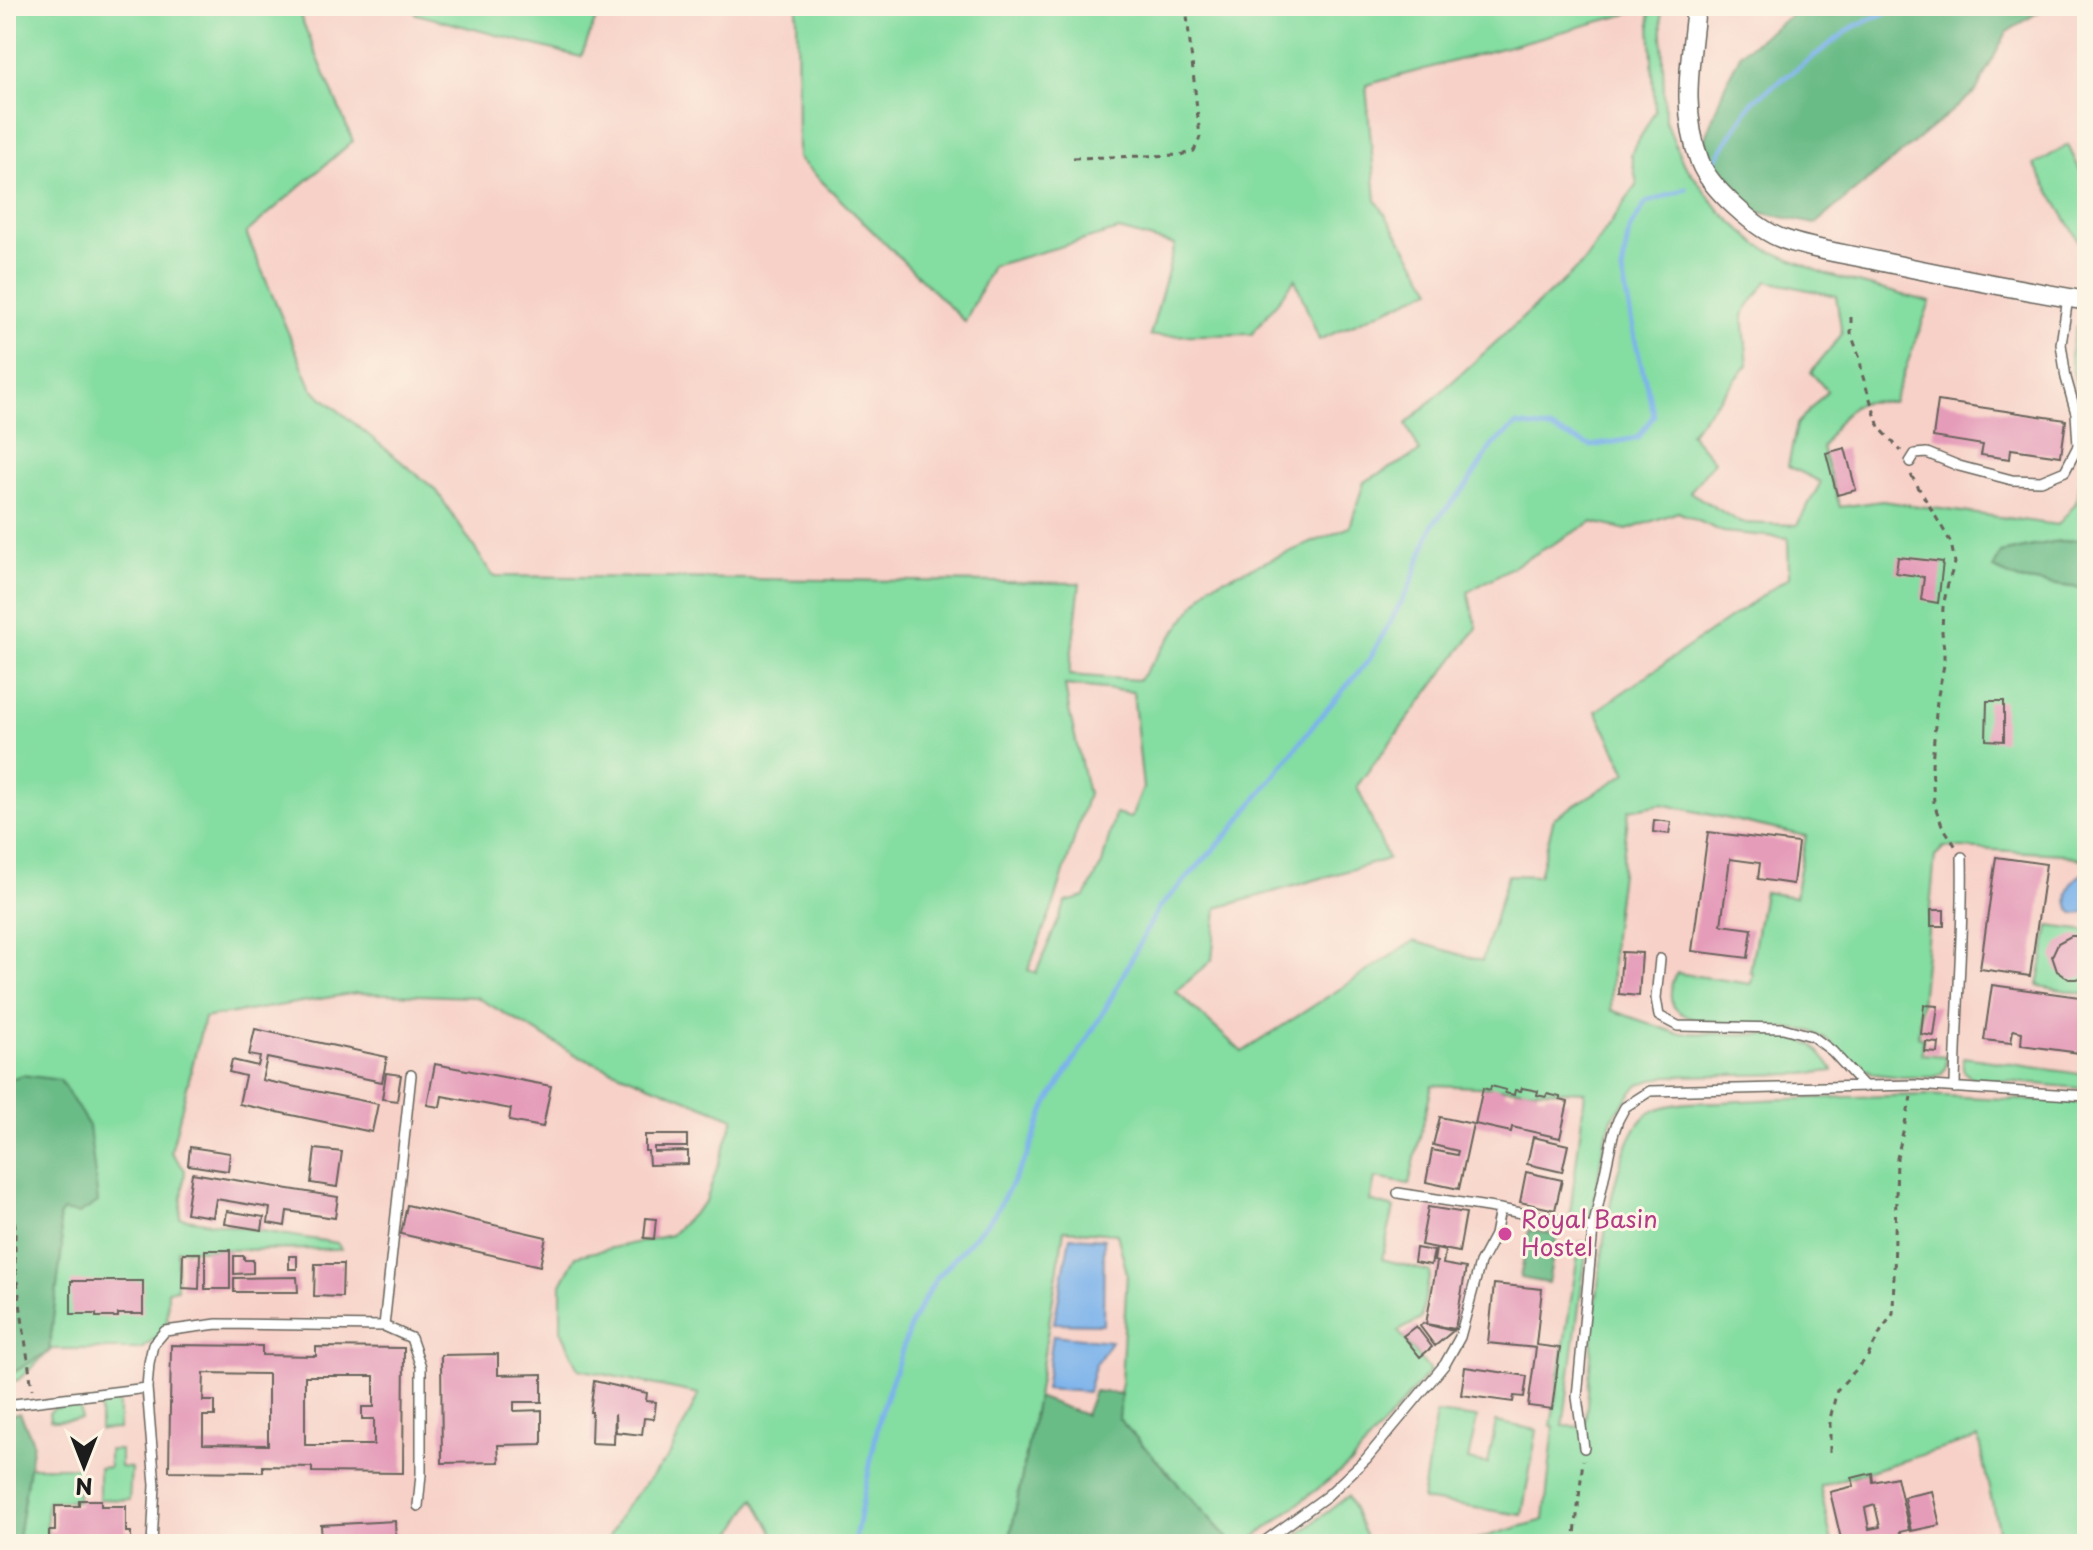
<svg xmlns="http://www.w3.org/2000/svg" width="2093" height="1550" font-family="'Playpen Sans',sans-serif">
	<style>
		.built { fill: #f7d1c8 }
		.green { fill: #84dda1; stroke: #507c5e; stroke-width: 2; fill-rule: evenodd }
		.forest { fill: #6bbc87; stroke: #446c52; stroke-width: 2 }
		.water { fill: #7db3eb; stroke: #4c6884; stroke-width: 2 }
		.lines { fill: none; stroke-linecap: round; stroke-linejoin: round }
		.stream { stroke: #7db3eb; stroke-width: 5 }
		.building { fill: #e59cb9; fill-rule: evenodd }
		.service-casing { stroke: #67645b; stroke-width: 12 }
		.minor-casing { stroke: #67645b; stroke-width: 21 }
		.path { stroke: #67645b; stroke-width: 3; stroke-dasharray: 6 6; stroke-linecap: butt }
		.service { stroke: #fff; stroke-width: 9 }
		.minor { stroke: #fff; stroke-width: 18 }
		.hotel-dot { fill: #d1479c; stroke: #fcf5e5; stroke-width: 3 }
		.labels { text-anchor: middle; stroke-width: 6; stroke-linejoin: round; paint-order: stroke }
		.hotel-label { font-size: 24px; fill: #b23c85; stroke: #fcf5e5; text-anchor: start }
	</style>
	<rect width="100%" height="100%" fill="#fcf5e5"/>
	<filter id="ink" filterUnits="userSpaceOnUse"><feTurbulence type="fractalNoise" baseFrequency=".0125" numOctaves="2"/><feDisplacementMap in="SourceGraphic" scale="16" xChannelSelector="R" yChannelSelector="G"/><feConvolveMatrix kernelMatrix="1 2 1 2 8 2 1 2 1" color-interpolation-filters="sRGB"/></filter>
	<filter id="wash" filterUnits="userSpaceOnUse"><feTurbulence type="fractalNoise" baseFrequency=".006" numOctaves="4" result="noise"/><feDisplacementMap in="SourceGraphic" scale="32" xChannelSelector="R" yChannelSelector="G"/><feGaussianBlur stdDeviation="1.8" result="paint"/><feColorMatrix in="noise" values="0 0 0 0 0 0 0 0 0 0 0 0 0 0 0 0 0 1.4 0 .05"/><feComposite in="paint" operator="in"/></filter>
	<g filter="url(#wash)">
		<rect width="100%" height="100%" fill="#f2eacf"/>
		<!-- built -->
		<path class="built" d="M6 6H2087V1544H6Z"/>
		<!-- green -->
		<path class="green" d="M6 6H296L353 141 246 233 312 389 436 490 493 576 1080 583 1069 675 1139 680 1211 584 1350 527 1364 482 1420 452 1406 424 1584 262 1637 184 1631 154 1655 111 1649 8 1366 85 1376 200 1432 289 1319 340 1295 279 1252 334 1150 336 1175 245 1119 230 992 266 965 322 798 158 797 6H1661L1665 120 1682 161 1721 212 1759 246 1828 275 1930 302 1893 402C1884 402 1869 400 1860 403 1844 409 1830 434 1822 448L1840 507 1882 501 2058 525 2076 503 2081 469 2085 429 2070 356 2076 327 2087 329V539L2053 542 2001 553 2019 580 2087 589V861L2062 854 1944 847 1935 856 1918 1036 1923 1038 1922 1054 1946 1056V1066L1942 1073 1934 1077H1902L1875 1074 1852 1062 1830 1042 1811 1031 1695 1020C1682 1014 1669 1010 1671 992 1671 984 1672 980 1677 973L1751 984 1753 973 1750 972 1764 892 1795 897 1806 836 1662 804 1629 810 1613 935 1611 1010 1676 1033 1787 1035 1813 1045 1833 1069V1071L1803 1074 1667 1076 1639 1084 1612 1118 1604 1141 1593 1210 1590 1219 1585 1222 1570 1214 1585 1092 1432 1085 1409 1184 1375 1178 1370 1201 1394 1208 1382 1259 1430 1272 1421 1319 1398 1331 1430 1371 1350 1464 1246 1544H1233L1119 1419 1127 1273 1117 1234 1064 1230 1037 1397 1009 1544H780L754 1499 726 1544H605L625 1507 669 1456 699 1394 579 1369 561 1330V1284L576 1256 671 1235 706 1201 734 1118 580 1057 476 997 356 993 204 1018 171 1152 185 1170 180 1218 337 1243 341 1249 177 1250V1289L168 1290 167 1329 142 1349H52L18 1380 6 1383V1377L49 1351 62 1247 59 1217 63 1211 22 1075 6 1081ZM1767 281 1836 296 1842 334 1811 372 1827 391 1797 424 1788 466 1821 482 1797 525 1741 523 1690 492 1714 461 1690 433 1748 365 1743 315ZM1678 512 1723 532 1788 538 1789 577 1596 711 1627 773 1554 818 1539 876 1508 875 1482 961 1414 941 1242 1052 1176 992 1212 960 1217 908 1388 859 1357 786 1477 628 1468 592 1592 522 1627 530ZM1065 685 1133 692 1143 788 1131 818 1115 814 1102 864 1085 897 1066 902 1036 973 1028 970 1055 901 1088 794 1069 710Z
			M413 6H601L581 57 416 14Z
			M2068 145 2087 185V295V254L2034 165Z
			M2049 926 2087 931V994L2038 986Z
			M1964 1057 2087 1075V1089L1974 1078C1963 1074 1961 1069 1964 1057Z
			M1924 1095 2087 1103V1544H2001L1978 1438 1820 1486 1832 1544H1459L1544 1520 1554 1426H1551L1580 1242 1585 1243 1587 1246 1563 1426 1585 1427C1591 1369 1601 1138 1651 1112 1672 1101 1700 1103 1723 1102 1790 1098 1857 1097 1924 1095Z
			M100 1401H119V1429L100 1430Z
			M80 1405 81 1419 56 1421 50 1420 49 1413 54 1408Z
			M1436 1413 1477 1418 1468 1460 1488 1464 1496 1422 1537 1430 1522 1515 1422 1500Z
			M109 1450H120V1467L131 1468 129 1500 99 1499V1468L109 1467Z
			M29 1467H78V1501H47V1544H17Z
			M1348 1496 1369 1544H1286Z"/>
		<!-- forest -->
		<path class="forest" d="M1803 6H2048L2007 32 1976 91 1815 224 1754 211 1714 173 1705 138 1725 85 1741 53Z
			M2087 539V589L2019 580 1993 569 2001 553 2053 542Z
			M22 1075 60 1080 89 1126 98 1202 79 1214 63 1211 59 1217 62 1247 49 1351 6 1377V1081Z
			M1529 1230 1557 1235 1548 1283 1520 1278Z
			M1094 1391 1121 1394 1119 1419 1233 1544H1009L1037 1397 1085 1415Z
			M20 1413 33 1442 17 1544H6V1416Z"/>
		<!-- water -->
		<path class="water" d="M2082 874 2087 875V910C2065 926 2059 887 2082 874Z
			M1070 1237 1104 1239 1103 1324 1054 1323Z
			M1053 1335 1111 1341 1095 1366 1088 1392 1045 1389Z"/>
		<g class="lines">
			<!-- stream -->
			<path class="stream" d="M1714 162 1753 101 1853 27 1900 6
				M854 1544 880 1415 912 1321 936 1279 994 1215 1027 1156 1046 1106 1103 1013 1158 909 1231 831 1316 722 1369 660 1409 588 1433 524 1467 485 1491 447 1516 425 1550 429 1591 446 1638 438 1654 415 1635 339 1622 272 1629 230 1646 203 1686 189"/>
		</g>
		<g id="blocks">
			<!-- building -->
			<path class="building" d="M1938 401 2066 420 2061 456 2011 449 2010 459 1981 455 1983 445 1933 437Z
				M1845 448 1856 490 1837 495 1826 453Z
				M1898 557 1943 562 1938 603 1921 600 1924 577 1896 573Z
				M1987 701H2004V741L1986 740Z
				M1654 820 1671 822 1669 834 1653 832Z
				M1708 832 1798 843 1793 884 1758 879 1760 863 1730 859 1721 925 1752 929 1748 958 1692 951Z
				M1996 857 2046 864 2030 976 1980 969Z
				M1931 910H1944V926H1931Z
				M2071 936H2079L2087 940V975L2077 979H2069L2057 971 2052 956 2058 943Z
				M1622 952 1642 953 1639 996 1619 994Z
				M1992 985 2087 998V1054L2021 1045 2022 1032 2013 1030 2011 1043 1984 1040Z
				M1924 1005 1938 1006 1934 1036 1921 1034Z
				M255 1029 387 1057 382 1082 267 1058 262 1080 378 1104 372 1132 239 1104 245 1076 229 1072 232 1060 258 1066 260 1057 249 1055Z
				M1926 1042 1939 1043 1938 1053 1925 1052Z
				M435 1064 551 1086 543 1127 509 1121 511 1109 442 1096 440 1107 427 1105Z
				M386 1073 401 1075 397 1101 382 1099Z
				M1491 1086 1506 1090 1505 1093 1514 1095 1515 1090 1521 1091 1522 1088 1538 1091 1537 1095 1546 1097 1547 1094 1560 1097V1100L1568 1102 1560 1138 1512 1127 1511 1132 1475 1124 1483 1088 1490 1090Z
				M1440 1117 1473 1124 1459 1189 1426 1182 1432 1150 1457 1155 1458 1151 1433 1145Z
				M645 1135H687V1147H654V1152L688 1151V1164L649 1165 648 1151H645Z
				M1533 1137 1568 1145 1562 1172 1527 1164Z
				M190 1147 230 1153 228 1171 188 1165Z
				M315 1149 342 1152 337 1187 311 1183Z
				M1526 1172 1562 1180 1555 1210 1520 1202Z
				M192 1173 338 1197 335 1218 287 1211 285 1226 268 1223 270 1208 216 1199 213 1217 186 1213Z
				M407 1205 546 1237 540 1266 401 1234Z
				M1428 1207 1466 1213 1459 1252 1421 1245Z
				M227 1211 264 1217 262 1230 225 1224Z
				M646 1218 656 1219 654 1239 644 1238Z
				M1416 1248 1434 1251 1431 1265 1414 1262Z
				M1436 1249 1445 1251 1443 1264 1466 1268 1455 1329 1426 1324 1437 1262 1434 1261Z
				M205 1250H230V1289H205Z
				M183 1253H200L199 1289 182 1288Z
				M234 1256H244V1260H253V1273L234 1274Z
				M289 1256H297V1269H289Z
				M315 1264H343L342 1297 314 1296Z
				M297 1277 298 1292H234V1278Z
				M71 1281H143V1314H118V1317H96V1314H71Z
				M1494 1284 1542 1289 1536 1345 1560 1348 1552 1409 1528 1406 1536 1348 1488 1343Z
				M1423 1323 1425 1324 1453 1331 1435 1346 1420 1326Z
				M1416 1326 1432 1347 1420 1357 1403 1336Z
				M171 1345 262 1346V1355L316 1356V1347L404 1348 403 1473 312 1472V1467L263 1466V1472L169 1471ZM204 1373 268 1374V1445L203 1444V1416H215V1401H203ZM305 1376H374V1407H362V1419H374V1445H305Z
				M498 1354V1375L542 1374V1402H514V1411L542 1410V1444L498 1445 499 1462 442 1463 441 1355Z
				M1465 1367 1527 1376 1524 1397 1514 1396 1513 1402 1461 1395Z
				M594 1381 647 1393 646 1401 656 1402 654 1419 644 1418 642 1435 616 1432 615 1413 614 1444 591 1443 592 1412H590Z
				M1872 1473 1873 1482 1897 1477 1909 1530 1900 1532 1903 1544H1851L1850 1541 1842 1543 1830 1492 1854 1486 1852 1478ZM1875 1505 1880 1527 1869 1529 1865 1508Z
				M1932 1491 1940 1525 1911 1531 1904 1497Z
				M79 1500H101V1506H126V1532H131V1544H49V1531H55V1506H79Z
				M395 1521 396 1544H322L321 1525Z"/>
		</g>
	</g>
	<g filter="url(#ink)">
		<use href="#blocks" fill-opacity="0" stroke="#67645b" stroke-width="2"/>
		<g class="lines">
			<!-- service casing -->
			<g class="service-casing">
				<path id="service" d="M1910 462 1915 454 1927 453 1959 466 2012 480 2041 481 2065 471 2078 446 2076 413 2066 378 2061 344 2068 298
					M1660 959 1656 998 1659 1016 1678 1026 1783 1028 1812 1036 1832 1051 1865 1087
					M1955 1088C1956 1011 1964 934 1962 857
					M1398 1193 1500 1209
					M384 1326 411 1075
					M147 1388 155 1485 152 1544
					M6 1405 147 1388 149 1363 153 1345 165 1331 217 1324 384 1326 411 1338 421 1367V1474L418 1506
					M1584 1448 1577 1397 1593 1229 1613 1135 1618 1120 1625 1107 1650 1091 1915 1085 2087 1096
					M1261 1544 1327 1496 1366 1459 1445 1364 1460 1337 1480 1263 1495 1235 1500 1209 1575 1223 1593 1229"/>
			</g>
			<!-- minor casing -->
			<g class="minor-casing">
				<path id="minor" d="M1696 6C1691 61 1680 109 1700 162 1710 188 1757 230 1783 239 1813 250 1847 254 1878 261 1948 276 2017 289 2087 301"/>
			</g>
			<!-- path -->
			<path class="path" d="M1073 158 1180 155 1194 151 1200 137 1186 6
				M1851 317V334L1860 358 1862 374 1879 427 1901 451
				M1911 475 1946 534 1951 543 1955 563 1948 583 1943 607 1942 632 1944 650V665L1937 700 1932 764 1934 804 1942 825 1956 847
				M6 1174 15 1225V1267L32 1389
				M1830 1452V1419L1837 1390 1867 1358 1882 1329 1893 1314 1897 1158 1911 1097
				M1574 1544 1583 1460"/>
			<!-- service -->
			<use href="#service" class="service"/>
			<!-- minor -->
			<use href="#minor" class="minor"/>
		</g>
	</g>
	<!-- markers -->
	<circle class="hotel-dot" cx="1505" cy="1234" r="8"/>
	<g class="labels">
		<!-- hotel labels -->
		<g class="hotel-label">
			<text x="1521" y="1228">Royal Basin<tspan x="1521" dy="28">Hostel</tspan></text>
		</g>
	</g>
	<!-- margin -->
	<rect width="2093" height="1550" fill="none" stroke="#fcf5e5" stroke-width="32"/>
	<!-- north arrow -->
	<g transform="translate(84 1466) rotate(180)" stroke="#fcf5e5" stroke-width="6" paint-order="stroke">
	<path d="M0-6L14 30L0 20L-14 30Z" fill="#1c1c1c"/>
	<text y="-12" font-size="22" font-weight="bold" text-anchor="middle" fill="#1c1c1c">N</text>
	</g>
</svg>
